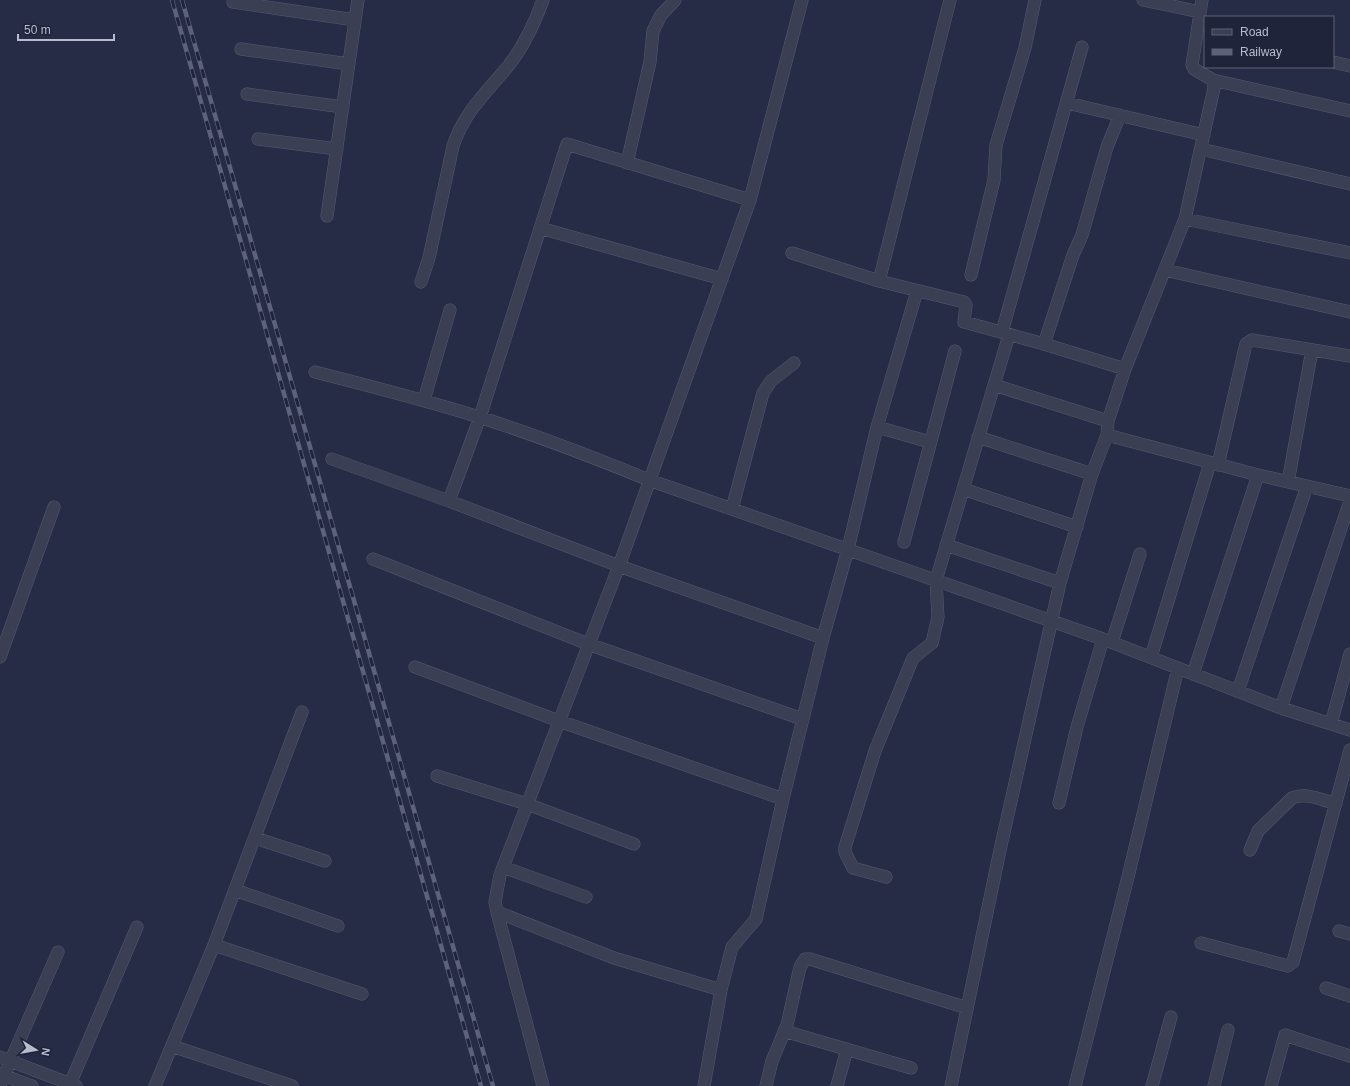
<svg xmlns="http://www.w3.org/2000/svg" width="1350" height="1086" font-family="Arial,sans-serif">
	<style>
		.lines { fill: none; stroke-linecap: round; stroke-linejoin: round }
		.minor-casing { stroke: #565a6f; stroke-width: 13 }
		.minor { stroke: #3a3f54; stroke-width: 12 }
		.rail-casing { stroke: #5c627b; stroke-width: 4.5 }
		.rail { stroke: #1f243a; stroke-width: 3; stroke-dasharray: 9; stroke-linecap: butt }
	</style>
	<rect width="100%" height="100%" fill="#262c45"/>
	<g class="lines">
		<!-- minor casing -->
		<g class="minor-casing">
			<path id="minor" d="M950 0 879 281 964 302 966 305 964 322 1044 344 1073 255 1082 235 1107 147 1120 115
				M1143 0 1200 12
				M233 2 355 20
				M241 49 349 64
				M1333 62 1350 66
				M1213 80 1350 111
				M247 94 343 107
				M1067 103 1204 135
				M258 139 337 149
				M1201 149 1350 184
				M627 163 650 62 653 31 661 15 675 0
				M327 216 358 0
				M1185 219 1350 253
				M540 228 722 279
				M792 253 879 281
				M1165 270 1350 312
				M971 275 994 180 996 145 1025 48 1035 0
				M421 282 429 258 453 146C464 112 487 92 509 65 523 47 535 22 543 0
				M1002 332 1082 47
				M1044 344 1125 369
				M315 372C370 386 425 400 479 417 536 435 593 457 649 480L1103 639 1281 708 1350 730
				M994 385 1108 421
				M424 400 450 310
				M877 427 930 442
				M1107 435 1258 475 1350 496
				M978 437 1092 474
				M332 459 449 501
				M1218 465 1245 348 1246 344 1252 340 1350 356
				M1288 482 1312 350
				M963 489 1077 527
				M732 509 763 393 771 381 794 363
				M904 542 955 351
				M946 545 1060 583
				M373 559 588 644 802 719
				M823 638 848 549 877 427 917 291
				M1112 642 1140 554
				M0 657 54 507
				M1151 657 1210 463
				M415 667 559 721 783 799
				M1193 674 1258 475
				M1238 691 1307 486
				M1281 708 1350 501
				M1331 724 1350 654
				M437 776 527 804 634 844
				M1059 803 1077 727 1103 639
				M255 838 325 861
				M1250 850 1258 831 1292 798C1306 792 1322 800 1336 804
				M503 867 586 897
				M886 877 853 868 845 852V847L875 751 913 658 932 643 938 617 936 580 1009 335
				M235 890 338 926
				M497 912 614 958 721 990
				M1339 931 1350 934
				M1201 943 1284 965 1288 966 1293 962 1350 750
				M214 945 362 994
				M1326 988 1350 996
				M784 1031 911 1068
				M172 1046 292 1086
				M0 1057 76 1086
				M0 1074 32 1086
				M70 1084 137 927
				M0 1085 58 952
				M155 1086 214 945 302 712
				M543 1086 497 912 495 902 500 875 619 566 750 200 802 0
				M704 1086 721 990 732 947 756 919 783 799 823 638 619 566 449 501 480 417 567 144 750 200
				M766 1086 772 1061 787 1025 800 967 805 959H810L967 1008
				M837 1086 847 1049
				M951 1086 1000 850 1060 583 1092 474 1107 435 1108 421 1125 369 1185 219 1214 88 1213 80 1194 69 1192 65 1202 0
				M1075 1086 1128 877 1178 668
				M1152 1086 1171 1017
				M1214 1086 1228 1030
				M1271 1086 1285 1035 1350 1056"/>
		</g>
		<!-- minor -->
		<use href="#minor" class="minor"/>
		<!-- rail casing -->
		<g class="rail-casing">
			<path id="rail" d="M172 0 481 1086
				M182 0 493 1086"/>
		</g>
		<!-- rail -->
		<use href="#rail" class="rail"/>
	</g>
	<!-- legend -->
	<rect x="1204" y="16" width="130" height="52" fill="#1f243a" stroke="#5c6175"/>
	<rect x="1212" y="29" width="20" height="6" fill="#3a3f54" stroke="#5c6175"/>
	<text x="1240" y="36" font-size="12" fill="#b8bcce">Road</text>
	<rect x="1212" y="49" width="20" height="6" fill="#5c627b" stroke="#5c6175"/>
	<text x="1240" y="56" font-size="12" fill="#b8bcce">Railway</text>
	<!-- north arrow -->
	<g transform="translate(36 1050) rotate(101)" stroke="#1f243a" stroke-width="3" paint-order="stroke">
	<path d="M0-3L7 15L0 10L-7 15Z" fill="#b8bcce"/>
	<text y="-6" font-size="11" font-weight="bold" text-anchor="middle" fill="#b8bcce">N</text>
	</g>
	<!-- scale -->
	<path d="M18 34v6h96v-6" fill="none" stroke="#b8bcce" stroke-width="2"/>
	<text x="24" y="34" font-size="12" fill="#b8bcce" stroke="#1f243a" stroke-width="3" paint-order="stroke">50 m</text>
</svg>
